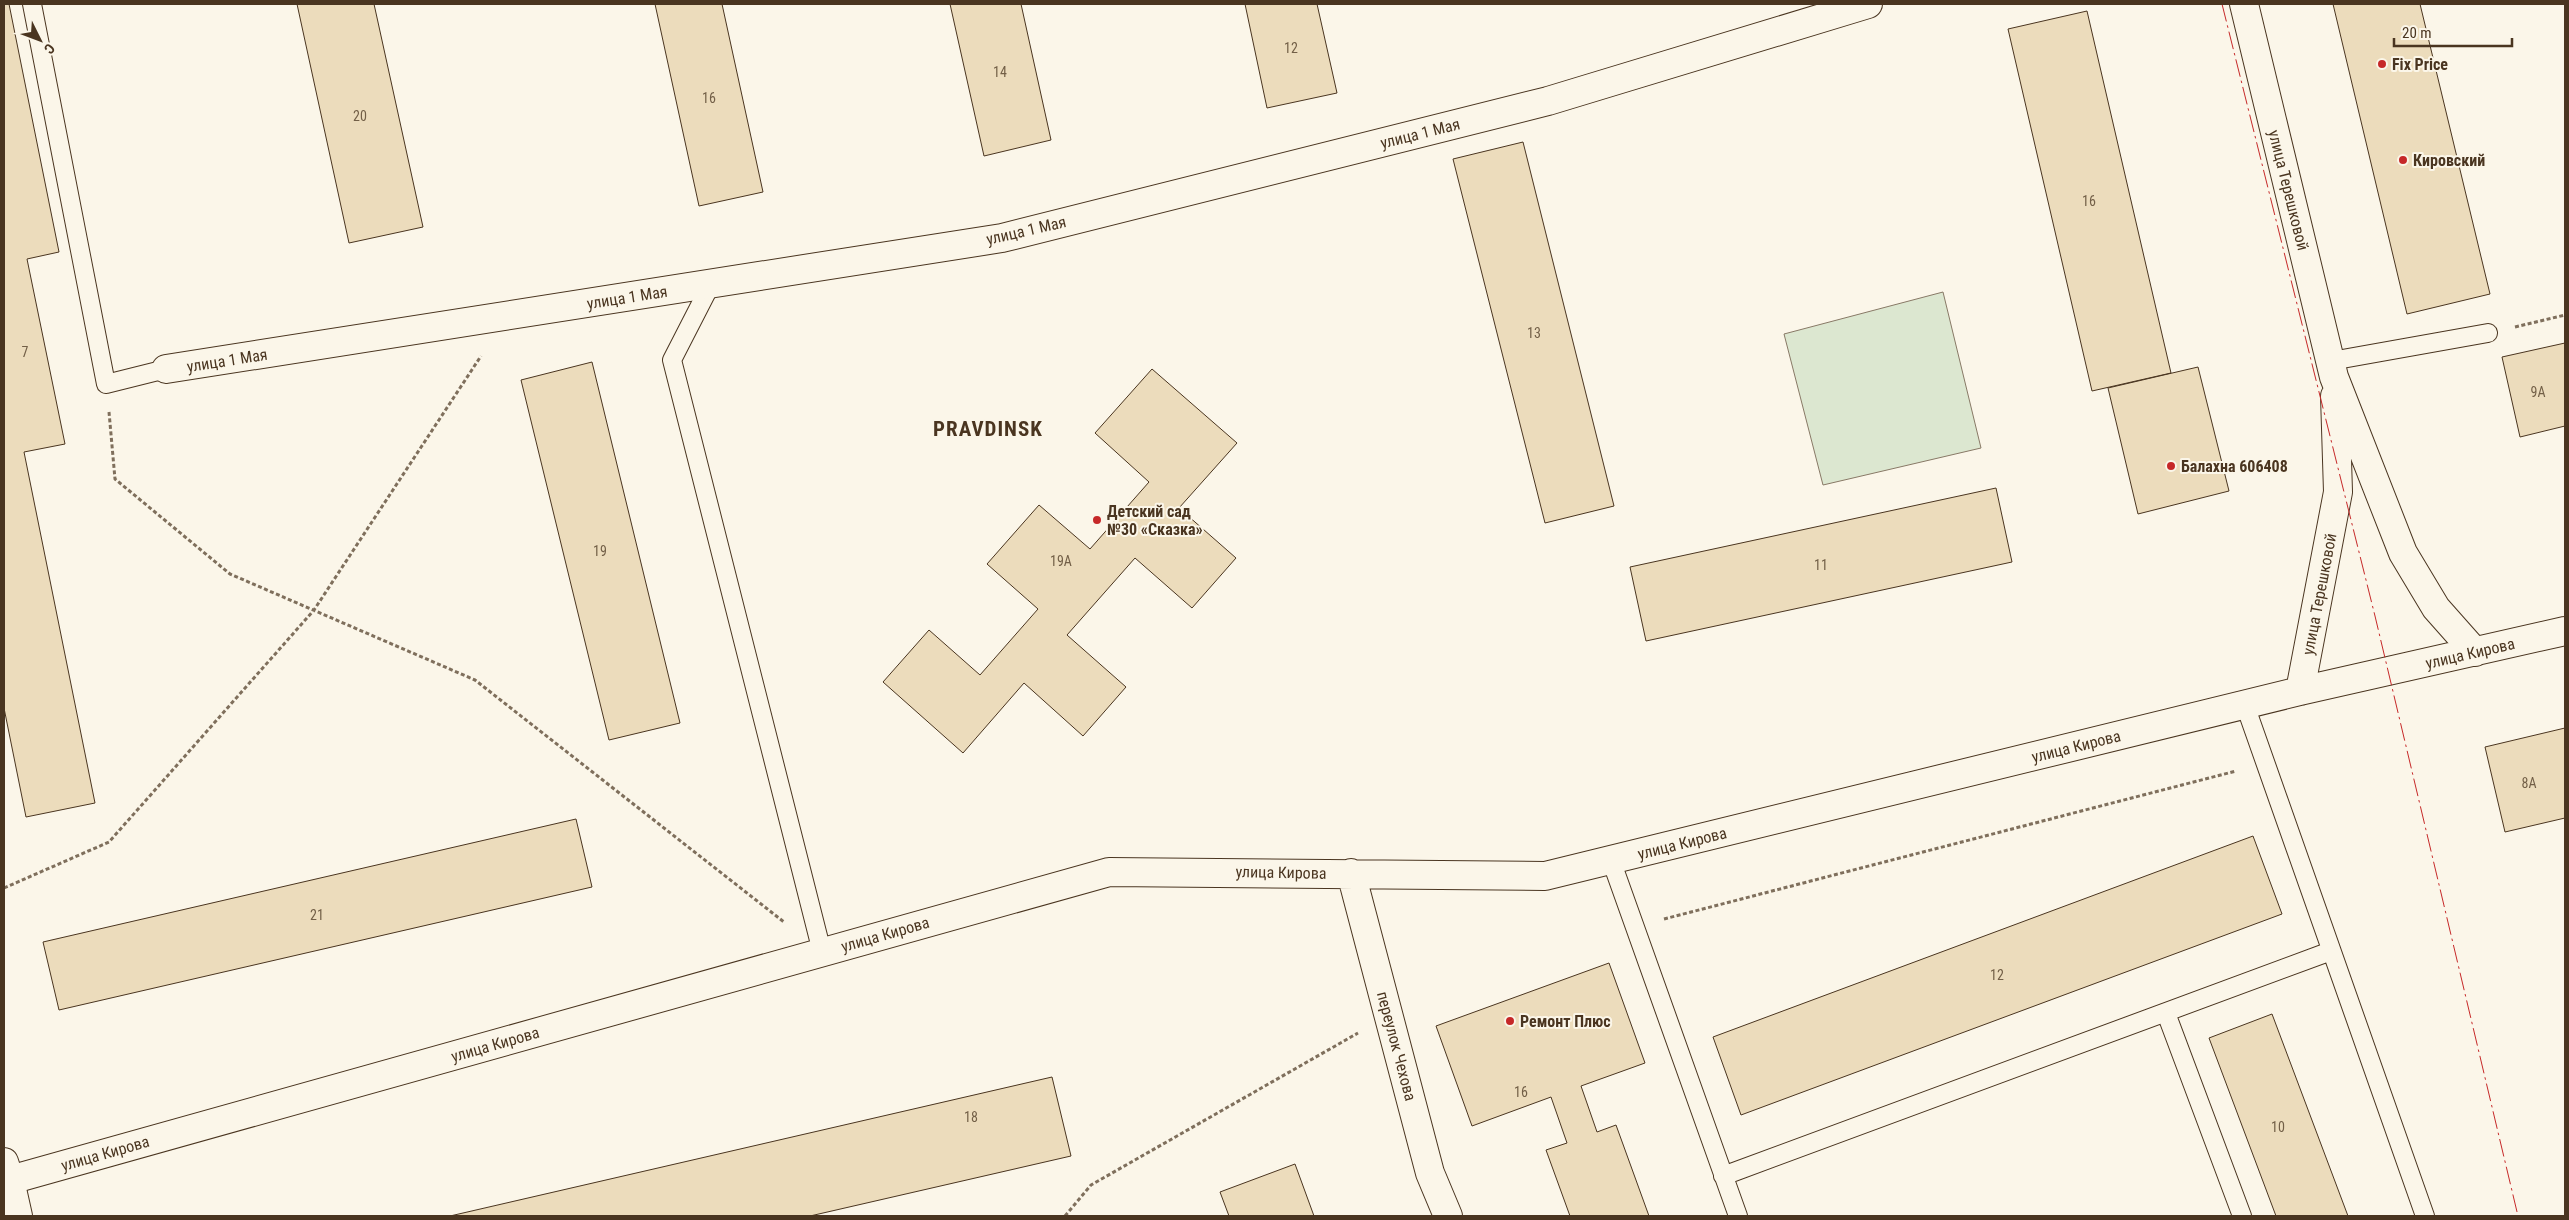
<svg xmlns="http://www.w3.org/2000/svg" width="2569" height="1220" font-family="'Roboto Condensed',sans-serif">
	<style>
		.green { fill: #dce7d0; stroke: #887966 }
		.building { fill: #ecdcbc; stroke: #4a3520 }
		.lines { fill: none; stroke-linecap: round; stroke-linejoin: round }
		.service-casing { stroke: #4a3520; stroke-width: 20 }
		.minor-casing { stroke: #4a3520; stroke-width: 30 }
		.tertiary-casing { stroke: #4a3520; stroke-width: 30 }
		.path { stroke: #7f6f5c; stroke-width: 3; stroke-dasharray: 4 2.5; stroke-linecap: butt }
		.service { stroke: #fbf6e9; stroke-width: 18 }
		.minor { stroke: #fbf6e9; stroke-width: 28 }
		.tertiary { stroke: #fbf6e9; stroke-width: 28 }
		.power { stroke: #c62828; stroke-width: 1; stroke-dasharray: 18 4 2.5 4; stroke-linecap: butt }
		.poi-dot { fill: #c62828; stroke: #fbf6e9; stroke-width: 2 }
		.labels { text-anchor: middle; stroke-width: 4; stroke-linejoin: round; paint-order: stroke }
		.number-label { font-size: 14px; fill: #725f47 }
		.poi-label { font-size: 16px; font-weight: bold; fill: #4a3520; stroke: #fbf6e9; text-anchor: start }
		.street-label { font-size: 16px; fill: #4a3520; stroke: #fbf6e9 }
		.district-label { font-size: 21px; font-weight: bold; letter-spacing: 1px; fill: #4a3520; stroke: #fbf6e9 }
	</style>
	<rect width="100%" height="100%" fill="#fbf6e9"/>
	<!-- green -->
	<path class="green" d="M1943 292 1981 448 1823 485 1784 334Z"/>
	<!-- building -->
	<path class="building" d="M4 4H9L59 252 27 259 65 444 24 452 95 803 26 817 4 708Z
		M297 4H374L423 227 349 243Z
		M655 4H722L763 192 699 206Z
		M950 4H1021L1051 140 984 156Z
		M1245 4H1317L1337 93 1267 108Z
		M2333 4H2420L2490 294 2407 314Z
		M2087 11 2171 373 2092 391 2008 29Z
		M1523 142 1614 506 1545 523 1453 159Z
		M2565 343V426L2520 437 2502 357Z
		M592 362 680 723 609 740 521 380Z
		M2198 367 2229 491 2138 514 2108 388Z
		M1152 369 1237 443 1179 508 1236 558 1192 608 1135 558 1067 635 1126 687 1083 736 1024 683 963 753 883 682 929 630 980 675 1038 609 987 564 1039 505 1090 549 1149 482 1095 433Z
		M1996 488 2012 562 1646 641 1630 567Z
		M2565 728V818L2505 832 2485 747Z
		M576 819 592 887 59 1010 43 942Z
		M2253 836 2282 914 1741 1115 1713 1037Z
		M1609 963 1645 1063 1581 1086 1597 1132 1616 1125 1649 1216H1570L1546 1150 1567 1143 1551 1097 1472 1126 1436 1026Z
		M2272 1014 2348 1216H2276L2209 1038Z
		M1052 1077 1071 1156 810 1216H450Z
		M1295 1164 1314 1216H1229L1220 1192Z"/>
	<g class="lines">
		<!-- service casing -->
		<g class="service-casing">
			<path id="service" d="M32 4 106 384 166 369
				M711 284 672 360 822 952
				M2331 361 2488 333
				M2245 705 2425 1216
				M1611 860 1738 1216
				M2166 1013 2242 1216
				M1723 1176 2331 951"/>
		</g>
		<!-- minor casing -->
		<g class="minor-casing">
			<path id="minor" d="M2244 4 2334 377 2403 553 2436 608 2475 652
				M166 369 1002 238 1548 101 1868 4
				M2300 691 2338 492 2335 396
				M1351 873 1430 1173 1448 1216
				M10 1180 1109 872 1545 876 2300 691 2565 631"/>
		</g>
		<!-- tertiary casing -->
		<g class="tertiary-casing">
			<path id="tertiary" d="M4 1162 10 1180 18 1216"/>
		</g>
		<!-- path -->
		<path class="path" d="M2515 327 2565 315
			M109 412 115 479 230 574 475 680 784 922
			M4 888 109 842 314 610 481 356
			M1664 919 2236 771
			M1065 1216 1091 1185 1358 1033"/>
		<!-- service -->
		<use href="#service" class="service"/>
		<!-- minor -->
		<use href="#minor" class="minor"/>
		<!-- tertiary -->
		<use href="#tertiary" class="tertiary"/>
		<!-- power -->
		<path class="power" d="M2222 4 2375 616 2518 1216"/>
	</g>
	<!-- markers -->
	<g class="poi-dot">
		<circle cx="2382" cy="64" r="5"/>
		<circle cx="2403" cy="160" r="5"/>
		<circle cx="2171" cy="466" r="5"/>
		<circle cx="1097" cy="520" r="5"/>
		<circle cx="1510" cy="1021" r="5"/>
	</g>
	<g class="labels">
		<!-- number labels -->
		<g class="number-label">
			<text x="1291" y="53">12</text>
			<text x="1000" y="77">14</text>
			<text x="709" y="103">16</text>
			<text x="360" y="121">20</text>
			<text x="2089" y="206">16</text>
			<text x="1534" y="338">13</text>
			<text x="25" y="357">7</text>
			<text x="2538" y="397">9А</text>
			<text x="600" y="556">19</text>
			<text x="1061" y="566">19А</text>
			<text x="1821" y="570">11</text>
			<text x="2529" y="788">8А</text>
			<text x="317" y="920">21</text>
			<text x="1997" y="980">12</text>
			<text x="1521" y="1097">16</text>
			<text x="971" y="1122">18</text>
			<text x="2278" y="1132">10</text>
		</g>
		<!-- poi labels -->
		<g class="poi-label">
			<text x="2392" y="70">Fix Price</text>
			<text x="2413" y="166">Кировский</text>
			<text x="2181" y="472">Балахна 606408</text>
			<text x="1107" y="517">Детский сад<tspan x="1107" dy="18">№30 «Сказка»</tspan></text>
			<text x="1520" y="1027">Ремонт Плюс</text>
		</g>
		<!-- street labels -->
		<g class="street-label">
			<text transform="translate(1420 133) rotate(-14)" y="6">улица 1 Мая</text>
			<text transform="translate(2289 190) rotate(76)" y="6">улица Терешковой</text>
			<text transform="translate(1026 230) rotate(-13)" y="6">улица 1 Мая</text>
			<text transform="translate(627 297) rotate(-9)" y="6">улица 1 Мая</text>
			<text transform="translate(227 360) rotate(-9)" y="6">улица 1 Мая</text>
			<text transform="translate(2319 594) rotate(-79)" y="6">улица Терешковой</text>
			<text transform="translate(2470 653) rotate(-13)" y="6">улица Кирова</text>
			<text transform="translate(2076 746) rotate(-14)" y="6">улица Кирова</text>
			<text transform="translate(1682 843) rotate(-14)" y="6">улица Кирова</text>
			<text transform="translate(1281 872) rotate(1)" y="6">улица Кирова</text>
			<text transform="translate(885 934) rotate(-16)" y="6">улица Кирова</text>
			<text transform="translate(495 1044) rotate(-16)" y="6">улица Кирова</text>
			<text transform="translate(1397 1046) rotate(75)" y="6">переулок Чехова</text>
			<text transform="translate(105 1153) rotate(-16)" y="6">улица Кирова</text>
		</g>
		<!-- district labels -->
		<g class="district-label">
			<text x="988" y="436">PRAVDINSK</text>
		</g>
	</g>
	<!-- border -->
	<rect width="2569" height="1220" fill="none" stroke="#4a3520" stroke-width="10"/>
	<!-- north arrow -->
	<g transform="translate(40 40) rotate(132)" stroke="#fbf6e9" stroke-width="4" paint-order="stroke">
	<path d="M0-4L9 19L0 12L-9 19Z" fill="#4a3520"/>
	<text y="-8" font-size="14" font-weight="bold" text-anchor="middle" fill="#4a3520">С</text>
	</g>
	<!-- scale -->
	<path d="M2394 38v8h118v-8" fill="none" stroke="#4a3520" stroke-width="2.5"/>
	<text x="2402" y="38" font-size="15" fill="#4a3520" stroke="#fbf6e9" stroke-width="4" paint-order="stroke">20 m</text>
</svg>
